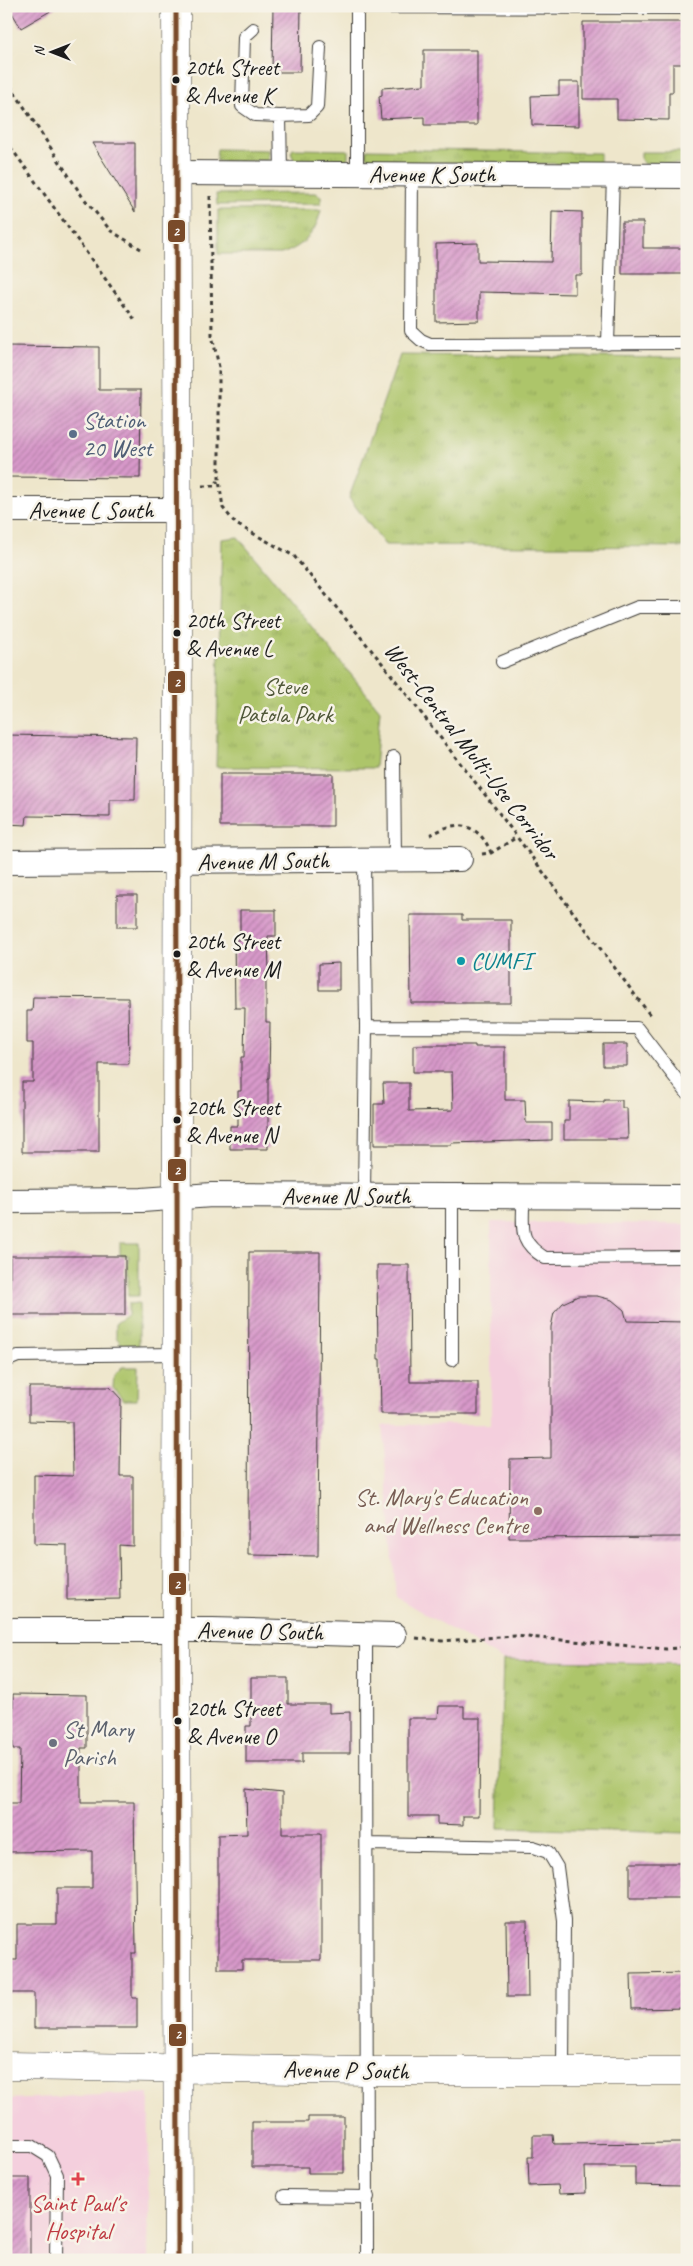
<svg xmlns="http://www.w3.org/2000/svg" width="693" height="2266" font-family="Caveat,sans-serif">
	<style>
		.built { fill: #f4cfdd }
		.grass { fill: url(#grass-tufts); stroke: #647044 }
		.building { fill: url(#building-hatch) }
		.lines { fill: none; stroke-linecap: round; stroke-linejoin: round }
		.service-casing { stroke: #3c3a36; stroke-width: 14 }
		.minor-casing { stroke: #3c3a36; stroke-width: 26 }
		.secondary-casing { stroke: #3c3a36; stroke-width: 29 }
		.path { stroke: #3c3a36; stroke-width: 3; stroke-dasharray: 4 4; stroke-linecap: butt }
		.service { stroke: #fff; stroke-width: 12 }
		.minor { stroke: #fff; stroke-width: 24 }
		.secondary { stroke: #fff; stroke-width: 28 }
		.bus-1-casing { stroke: #f7f3e8; stroke-width: 9 }
		.bus-1 { stroke: #7a4b2a; stroke-width: 5 }
		.bus-dot { fill: #1c1c1c; stroke: #f7f3e8; stroke-width: 2 }
		.service-dot { fill: #5c6f8a; stroke: #f7f3e8; stroke-width: 2 }
		.culture-dot { fill: #0f9aa8; stroke: #f7f3e8; stroke-width: 2 }
		.education-dot { fill: #8d6e63; stroke: #f7f3e8; stroke-width: 2 }
		.worship-dot { fill: #6b7280; stroke: #f7f3e8; stroke-width: 2 }
		.health-dot { fill: #e0444e; stroke: #f7f3e8; stroke-width: 2 }
		.labels { text-anchor: middle; stroke-width: 5; stroke-linejoin: round; paint-order: stroke }
		.bus-label { font-size: 23px; fill: #1c1c1c; stroke: #f7f3e8; text-anchor: start }
		.street-label { font-size: 24px; fill: #1c1c1c; stroke: #f7f3e8 }
		.service-label { font-size: 24px; fill: #4e5e75; stroke: #f7f3e8; text-anchor: start }
		.park-label { font-size: 24px; fill: #4f5738; stroke: #f7f3e8 }
		.culture-label { font-size: 24px; fill: #0d838f; stroke: #f7f3e8; text-anchor: start }
		.education-label { font-size: 24px; fill: #785e54; stroke: #f7f3e8; text-anchor: end }
		.worship-label { font-size: 24px; fill: #5b616d; stroke: #f7f3e8; text-anchor: start }
		.health-label { font-size: 24px; fill: #be3a42; stroke: #f7f3e8 }
		.line-badge { stroke: #f7f3e8; stroke-width: 2 }
		.badge-label { font-size: 14px; text-anchor: middle; font-weight: bold; fill: #fff }
	</style>
	<defs>
		<pattern id="grass-tufts" width="24" height="20" patternUnits="userSpaceOnUse" patternTransform="scale(1.25)"><rect width="24" height="20" fill="#adc56b"/><path d="M3 7l-1-3M5 7V3M7 7l1-3M15 17l-1-3M17 17v-4M19 17l1-3" fill="none" stroke="#94a95c"/></pattern>
		<pattern id="building-hatch" width="6" height="6" patternUnits="userSpaceOnUse" patternTransform="scale(1.25)"><rect width="6" height="6" fill="#d899ca"/><path d="M-1 1l2-2M0 6l6-6M5 7l2-2" fill="none" stroke="#ae7ca3"/></pattern>
	</defs>
	<rect width="100%" height="100%" fill="#f7f3e8"/>
	<filter id="ink" filterUnits="userSpaceOnUse"><feTurbulence type="fractalNoise" baseFrequency=".02" numOctaves="2"/><feDisplacementMap in="SourceGraphic" scale="10" xChannelSelector="R" yChannelSelector="G"/><feConvolveMatrix kernelMatrix="1 2 1 2 8 2 1 2 1" color-interpolation-filters="sRGB"/></filter>
	<filter id="wash" filterUnits="userSpaceOnUse"><feTurbulence type="fractalNoise" baseFrequency=".0096" numOctaves="4" result="noise"/><feDisplacementMap in="SourceGraphic" scale="20" xChannelSelector="R" yChannelSelector="G"/><feGaussianBlur stdDeviation="1.12" result="paint"/><feColorMatrix in="noise" values="0 0 0 0 0 0 0 0 0 0 0 0 0 0 0 0 0 1.4 0 .05"/><feComposite in="paint" operator="in"/></filter>
	<g filter="url(#wash)">
		<rect width="100%" height="100%" fill="#eee6cb"/>
		<!-- built -->
		<path class="built" d="M491 1222 687 1224V1664L503 1660 396 1597 382 1425 491 1424Z
			M149 2093 148 2260H6V2099Z"/>
		<!-- grass -->
		<path class="grass" d="M217 149 268 150V161H216Z
			M293 149 348 150V157L344 162H295L291 153Z
			M367 149 600 153V164L376 162 366 156Z
			M641 152H687V164H644L641 160Z
			M316 193 321 196V204L217 205 216 194Z
			M218 210H321C316 233 303 247 281 254H218Z
			M400 355 687 358V547L385 545 349 498Z
			M238 537 380 710 375 768 216 767 222 539Z
			M120 1243H139V1296H128V1255H120Z
			M139 1303V1345L123 1346 116 1337V1323L128 1315V1304Z
			M122 1367H138L137 1400H124L113 1388 114 1375Z
			M503 1660 687 1664V1833L498 1828Z"/>
		<g id="blocks">
			<!-- building -->
			<path class="building" d="M8 6H59L21 28Z
				M273 6H301L300 72H272Z
				M583 22H687V64H673V92H669V120L617 119V99H583Z
				M424 50H477V125H424V117L381 119 379 96 382 95V88L424 85Z
				M559 82H579V126L532 125 531 96 559 95Z
				M92 143H135V212Z
				M552 211 582 212V275H575V294L479 292V321L436 322V244L478 243V261L551 262Z
				M622 222H643V248H687V274H622Z
				M6 346 99 347V390H141L140 478 6 477Z
				M6 735 136 737 135 800H110V817L27 816 26 825 6 824Z
				M220 774H333V826H220Z
				M117 895H137V927H117Z
				M240 910H276V936H268L269 971H266V1022H270L269 1078H268V1149H230V1126H238V1091H241V1057H244L245 1008H235L234 940H240Z
				M410 915H462V920H511V1003H411Z
				M339 963V990H319V964Z
				M33 997 128 998 129 1064H99V1152H22V1082H33V1043H27V1011H32Z
				M603 1044H627V1066H603Z
				M413 1045H475V1047H505V1100H525L526 1123H552V1140L451 1143V1145H374V1104H384L383 1083H409V1111L453 1110 452 1072H413Z
				M604 1100H622V1108H627L628 1139H564V1121H569V1101L604 1102Z
				M249 1252H320L318 1556 248 1555Z
				M10 1256H125V1315H10Z
				M377 1265H409L410 1382H478V1414H381L380 1359H378Z
				M578 1296H597L612 1300 624 1310 627 1321 687 1322V1524H684V1537L509 1538 510 1459 551 1458V1327L554 1313 563 1303Z
				M29 1387H110L121 1399 120 1476H133V1546L119 1545 120 1599 67 1600V1545L34 1544V1475L73 1476 72 1422 29 1421Z
				M251 1678H288V1704H329V1713L350 1712V1753H302V1763H246V1726H251Z
				M13 1694 87 1695V1748H81V1802H134L136 1953H132V1998H137V2028H34V1993H7L8 1960H17V1924H57V1888H92V1851L7 1852 6 1803H19L20 1749H13Z
				M439 1706H464V1718H480L479 1816H463V1825L437 1824V1816H408V1718H438Z
				M246 1789 282 1793V1834H321V1960H242V1969H218V1835L247 1834Z
				M630 1863H687V1898H630Z
				M506 1921H527L528 1997H507Z
				M687 1973V2008L632 2009 631 1974Z
				M308 2117H344V2173H308V2167H252V2122H308Z
				M533 2135H553L554 2144 681 2143V2186L635 2185V2167H585L586 2193 559 2194 558 2185 529 2186 528 2157H533Z
				M6 2178H30V2260H6Z"/>
		</g>
	</g>
	<g filter="url(#ink)">
		<use href="#blocks" fill-opacity="0" stroke="#3c3a36" stroke-width="1"/>
		<g class="lines">
			<!-- service casing -->
			<g class="service-casing">
				<path id="service" d="M357 6V174
					M357 7 687 8
					M253 29 244 37 242 106 255 115 280 116 281 173
					M280 116 309 115 317 107 320 47
					M412 174 411 331 421 340 430 344 687 343
					M608 344 613 175
					M502 662 638 607H687
					M394 757 395 859
					M364 860 366 1027 364 1196
					M366 1027 637 1028 687 1093
					M523 1196C524 1227 516 1240 545 1258L687 1257
					M452 1360V1196
					M6 1361 18 1356 176 1354
					M366 1633 367 2260
					M367 1844 533 1847 548 1852 557 1867 564 1921 563 2070
					M6 2146H32L48 2156 57 2175 56 2260
					M284 2196 368 2197"/>
			</g>
			<!-- minor casing -->
			<g class="minor-casing">
				<path id="minor" d="M177 173 687 176
					M6 510H177
					M6 862 460 859
					M6 1201 142 1200 212 1195 687 1197
					M6 1630H212L394 1635"/>
			</g>
			<!-- secondary casing -->
			<g class="secondary-casing">
				<path id="secondary" d="M176 6 178 632 176 1605 178 2260
					M6 2066 368 2071H687"/>
			</g>
			<!-- path -->
			<path class="path" d="M6 79 82 196 111 231 141 249
				M6 141 135 320
				M210 196 212 335 219 367V480L223 508 236 524 294 556 382 663 493 805 650 1015
				M202 486H214L218 481
				M430 835C437 832 445 827 452 826 471 823 485 836 491 853
				M482 854 491 853 517 837
				M416 1638 442 1641 515 1636 666 1649 687 1647"/>
			<!-- service -->
			<use href="#service" class="service"/>
			<!-- minor -->
			<use href="#minor" class="minor"/>
			<!-- secondary -->
			<use href="#secondary" class="secondary"/>
			<!-- bus-1 casing -->
			<g class="bus-1-casing">
				<path id="bus-1" d="M176 6 178 2260"/>
			</g>
			<!-- bus-1 -->
			<use href="#bus-1" class="bus-1"/>
		</g>
	</g>
	<!-- markers -->
	<g class="bus-dot">
		<circle cx="176" cy="80" r="4.5"/>
		<circle cx="177" cy="633" r="4.5"/>
		<circle cx="177" cy="954" r="4.5"/>
		<circle cx="177" cy="1120" r="4.5"/>
		<circle cx="178" cy="1721" r="4.5"/>
	</g>
	<circle class="service-dot" cx="73" cy="434" r="5"/>
	<circle class="culture-dot" cx="461" cy="961" r="5"/>
	<circle class="education-dot" cx="538" cy="1511" r="5"/>
	<circle class="worship-dot" cx="53" cy="1743" r="5"/>
	<path class="health-dot" d="M75.5 2171.5h5v5h5v5h-5v5h-5v-5h-5v-5h5z"/>
	<g class="labels">
		<!-- bus labels -->
		<g class="bus-label">
			<text x="185" y="75">20th Street<tspan x="185" dy="28">&amp; Avenue K</tspan></text>
			<text x="186" y="628">20th Street<tspan x="186" dy="28">&amp; Avenue L</tspan></text>
			<text x="186" y="949">20th Street<tspan x="186" dy="28">&amp; Avenue M</tspan></text>
			<text x="186" y="1115">20th Street<tspan x="186" dy="28">&amp; Avenue N</tspan></text>
			<text x="187" y="1716">20th Street<tspan x="187" dy="28">&amp; Avenue O</tspan></text>
		</g>
		<!-- street labels -->
		<g class="street-label">
			<text x="432" y="182">Avenue K South</text>
			<text x="91" y="518">Avenue L South</text>
			<text transform="translate(472 751) rotate(52)" y="8">West-Central Multi-Use Corridor</text>
			<text transform="translate(263 861) rotate(-1)" y="8">Avenue M South</text>
			<text x="346" y="1204">Avenue N South</text>
			<text transform="translate(260 1631) rotate(1)" y="8">Avenue O South</text>
			<text transform="translate(346 2070) rotate(1)" y="8">Avenue P South</text>
		</g>
		<!-- service labels -->
		<g class="service-label">
			<text x="83" y="428">Station<tspan x="83" dy="28">20 West</tspan></text>
		</g>
		<!-- park labels -->
		<g class="park-label">
			<text x="285" y="694">Steve<tspan x="285" dy="28">Patola Park</tspan></text>
		</g>
		<!-- culture labels -->
		<g class="culture-label">
			<text x="471" y="969">CUMFI</text>
		</g>
		<!-- education labels -->
		<g class="education-label">
			<text x="528" y="1505">St. Mary's Education<tspan x="528" dy="28">and Wellness Centre</tspan></text>
		</g>
		<!-- worship labels -->
		<g class="worship-label">
			<text x="63" y="1737">St Mary<tspan x="63" dy="28">Parish</tspan></text>
		</g>
		<!-- health labels -->
		<g class="health-label">
			<text x="78" y="2211">Saint Paul's<tspan x="78" dy="28">Hospital</tspan></text>
		</g>
	</g>
	<g class="line-badge">
		<rect x="167" y="219" width="19" height="24" rx="5" fill="#7a4b2a"/>
		<rect x="167" y="670" width="19" height="24" rx="5" fill="#7a4b2a"/>
		<rect x="167" y="1158" width="20" height="24" rx="5" fill="#7a4b2a"/>
		<rect x="168" y="1572" width="19" height="24" rx="5" fill="#7a4b2a"/>
		<rect x="168" y="2023" width="19" height="24" rx="5" fill="#7a4b2a"/>
	</g>
	<g class="badge-label">
		<text x="176" y="236">2</text>
		<text x="177" y="687">2</text>
		<text x="177" y="1175">2</text>
		<text x="177" y="1589">2</text>
		<text x="178" y="2039">2</text>
	</g>
	<!-- margin -->
	<rect width="693" height="2266" fill="none" stroke="#f7f3e8" stroke-width="25"/>
	<!-- north arrow -->
	<g transform="translate(52 52) rotate(270)" stroke="#f7f3e8" stroke-width="4" paint-order="stroke">
	<path d="M0-4L9 19L0 12L-9 19Z" fill="#1c1c1c"/>
	<text y="-8" font-size="14" font-weight="bold" text-anchor="middle" fill="#1c1c1c">N</text>
	</g>
</svg>
